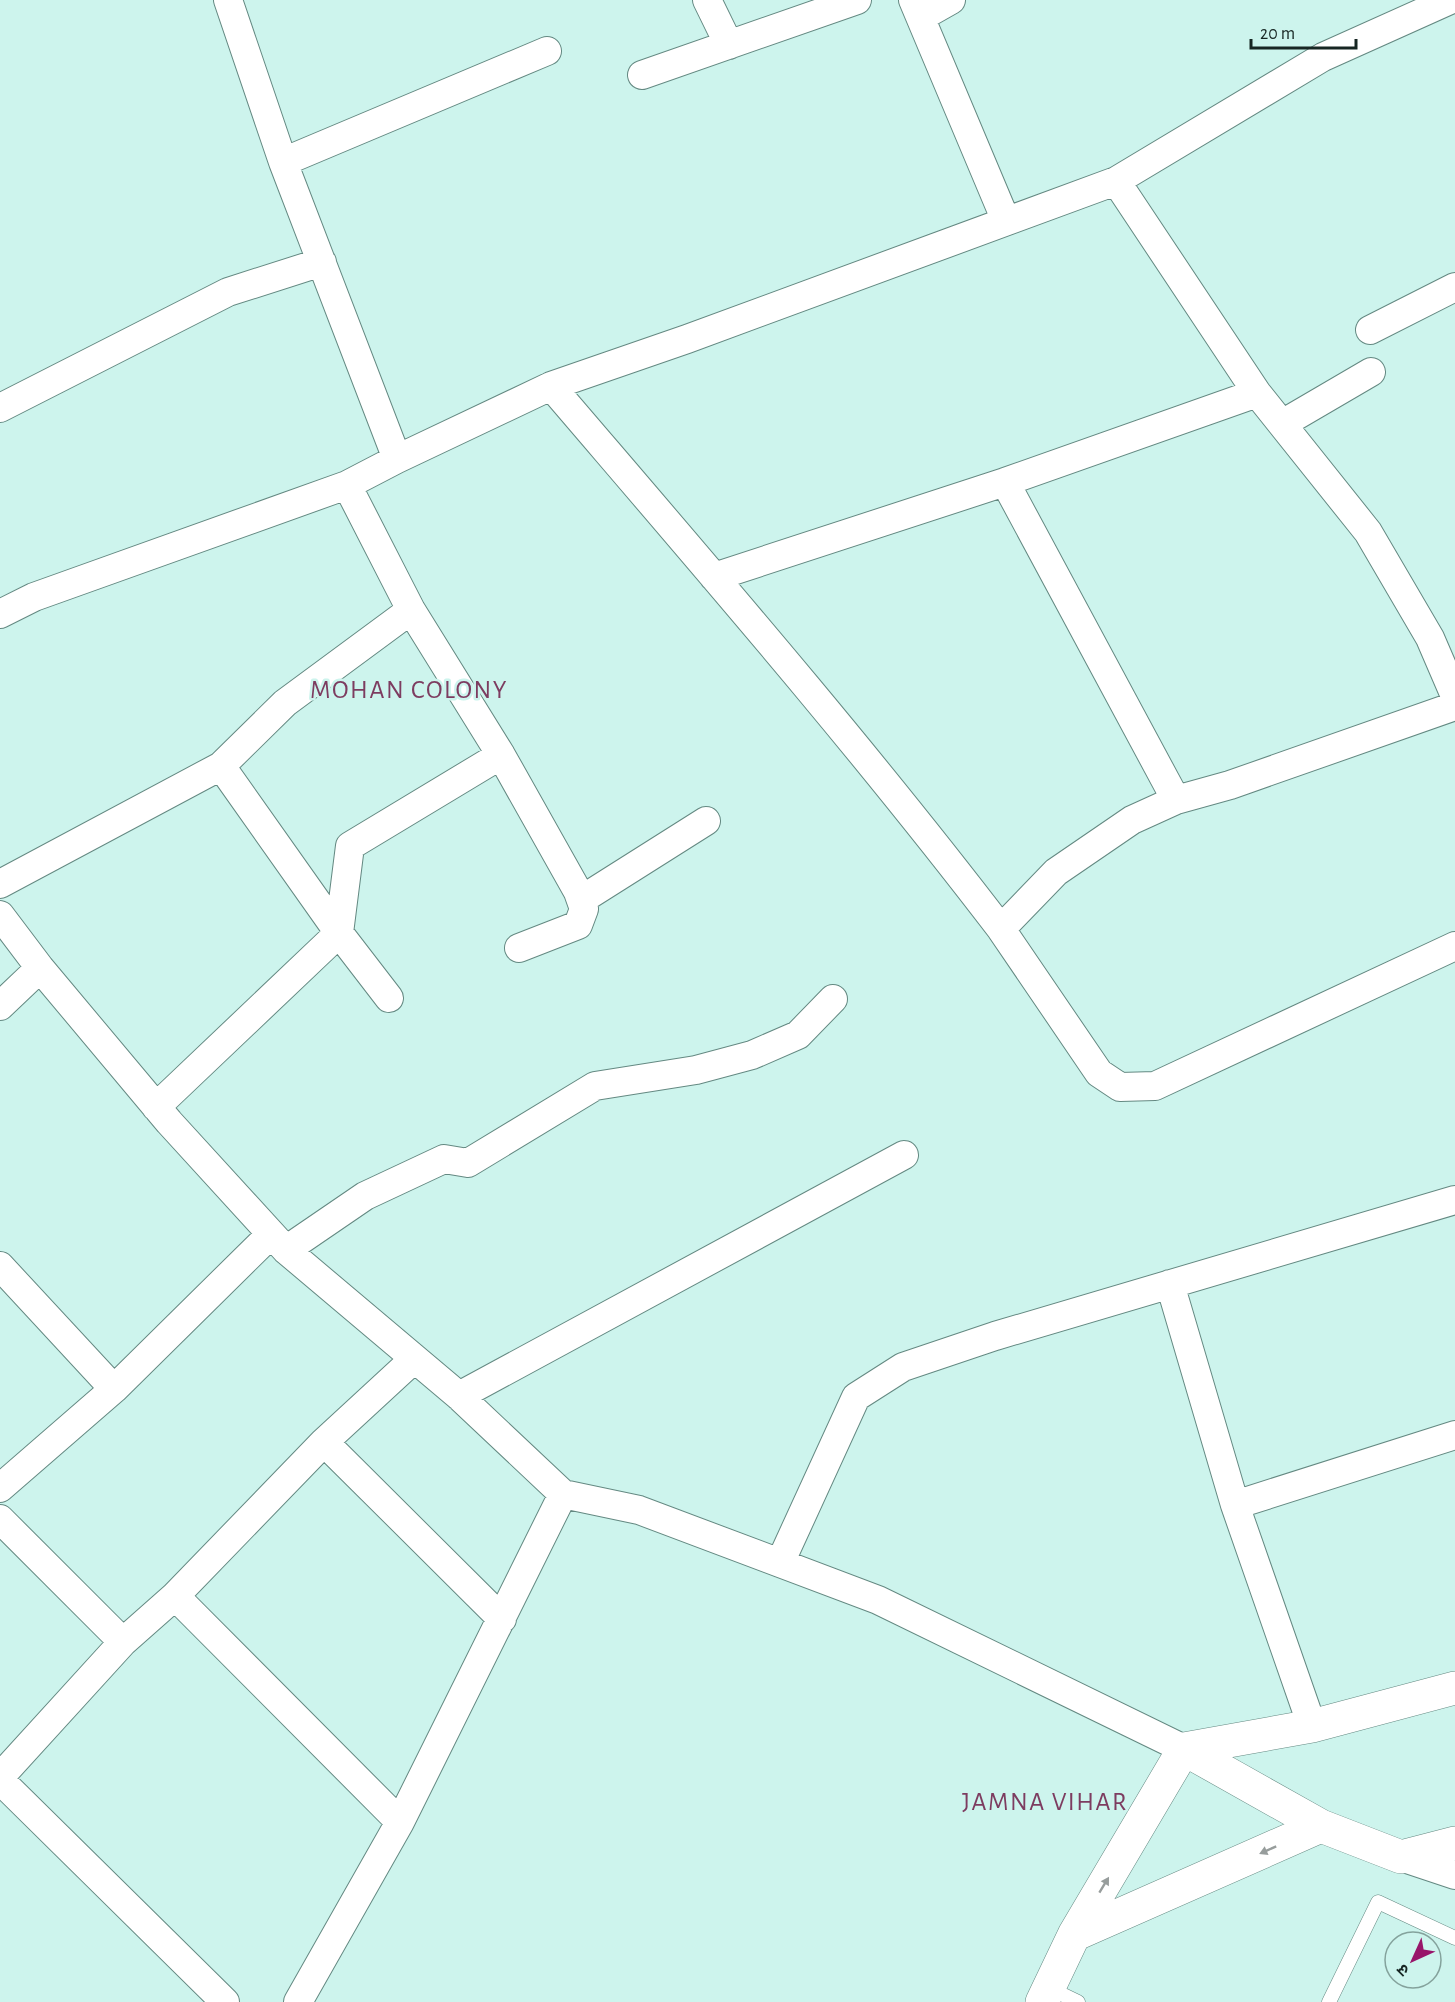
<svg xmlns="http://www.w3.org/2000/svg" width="1455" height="2002" font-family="'Alegreya Sans','Noto Sans Devanagari',sans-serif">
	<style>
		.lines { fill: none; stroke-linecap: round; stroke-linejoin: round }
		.service-casing { stroke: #648982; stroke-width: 15 }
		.minor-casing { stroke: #648982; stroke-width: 30 }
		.tertiary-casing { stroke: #648982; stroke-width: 34 }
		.service { stroke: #fff; stroke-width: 14 }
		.minor { stroke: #fff; stroke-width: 28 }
		.tertiary { stroke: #fff; stroke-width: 33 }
		.oneway { fill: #979d9c }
		.labels { text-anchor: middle; stroke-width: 5; stroke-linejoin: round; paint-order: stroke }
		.neighbourhood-label { font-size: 26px; letter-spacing: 1.5px; fill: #7d3c60; stroke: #cdf4ed }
	</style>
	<rect width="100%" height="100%" fill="#cdf4ed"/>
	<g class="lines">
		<!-- service casing -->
		<g class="service-casing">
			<path id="service" d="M1049 1988 1078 2002
				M1329 2002 1378 1902 1455 1938"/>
		</g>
		<!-- minor casing -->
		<g class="minor-casing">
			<path id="minor" d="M228 0 283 162 397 459
				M707 0 729 45
				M913 0 1006 221
				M921 17 951 0
				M642 75 857 0
				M283 162 547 51
				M1116 181 1257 393 1368 532 1430 638 1455 696
				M1370 330 1455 287
				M551 386C704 565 858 742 1001 929L1056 872 1132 820 1176 800 1230 785 1455 706
				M0 408 228 292 322 262
				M1282 424 1371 372
				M347 485 411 610 501 755 578 892 584 909 578 925 519 948
				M714 577 1005 482
				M0 614 34 597 347 485 397 459 551 386 687 339 1116 181 1323 57 1450 0
				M221 766 339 933 389 998
				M1176 800 1005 482 1257 393
				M0 884 221 766 285 703 411 610
				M581 900 706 821
				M0 915 40 968 169 1122 286 1250 459 1396 563 1494
				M1001 929 1099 1073 1120 1087 1155 1086 1455 946
				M0 1006 40 968
				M156 1107 339 933 350 846 501 755
				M286 1250 365 1196 444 1159 468 1163 595 1086 696 1070 752 1055 798 1035 833 999
				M0 1266 114 1389
				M1170 1284 1235 1505 1312 1726
				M459 1396 904 1155
				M324 1442 502 1619
				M0 1488 114 1389 271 1234
				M1235 1505 1455 1435
				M0 1519 123 1642
				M780 1563 856 1397 903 1367 995 1336 1455 1200
				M175 1596 324 1442 414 1359
				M0 1777 123 1642 175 1596 400 1822
				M0 1780 225 2002
				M1401 1857 1455 1875
				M298 2002 400 1822 563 1494 639 1510 878 1600 1184 1749"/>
		</g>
		<!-- tertiary casing -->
		<g class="tertiary-casing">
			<path id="tertiary" d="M1184 1749 1321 1826 1401 1857 1455 1843
				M1074 1935 1321 1826
				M1042 2002 1074 1935 1184 1749 1312 1726 1455 1688"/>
		</g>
		<!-- service -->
		<use href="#service" class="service"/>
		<!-- minor -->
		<use href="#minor" class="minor"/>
		<!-- tertiary -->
		<use href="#tertiary" class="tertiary"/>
	</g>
	<!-- one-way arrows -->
	<defs><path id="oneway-solid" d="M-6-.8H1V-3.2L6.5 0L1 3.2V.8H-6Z" transform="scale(1.5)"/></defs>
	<g class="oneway">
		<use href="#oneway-solid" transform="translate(1268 1850) rotate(156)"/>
		<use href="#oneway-solid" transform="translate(1104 1885) rotate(-59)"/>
	</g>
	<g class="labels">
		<!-- neighbourhood labels -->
		<g class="neighbourhood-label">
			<text x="409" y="698">MOHAN COLONY</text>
			<text x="1045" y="1810">JAMNA VIHAR</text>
		</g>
	</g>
	<!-- north arrow -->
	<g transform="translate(1413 1960) rotate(225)"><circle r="28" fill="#cdf4ed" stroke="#84a29c" stroke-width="1.5"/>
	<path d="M0-4.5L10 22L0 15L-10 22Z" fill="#98156a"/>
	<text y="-9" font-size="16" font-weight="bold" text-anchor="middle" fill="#172623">उ</text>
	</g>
	<!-- scale -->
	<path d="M1251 39v9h105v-9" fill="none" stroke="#172623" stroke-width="3"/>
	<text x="1260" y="39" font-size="18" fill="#172623" stroke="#cdf4ed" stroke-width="4.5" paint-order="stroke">20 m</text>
</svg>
